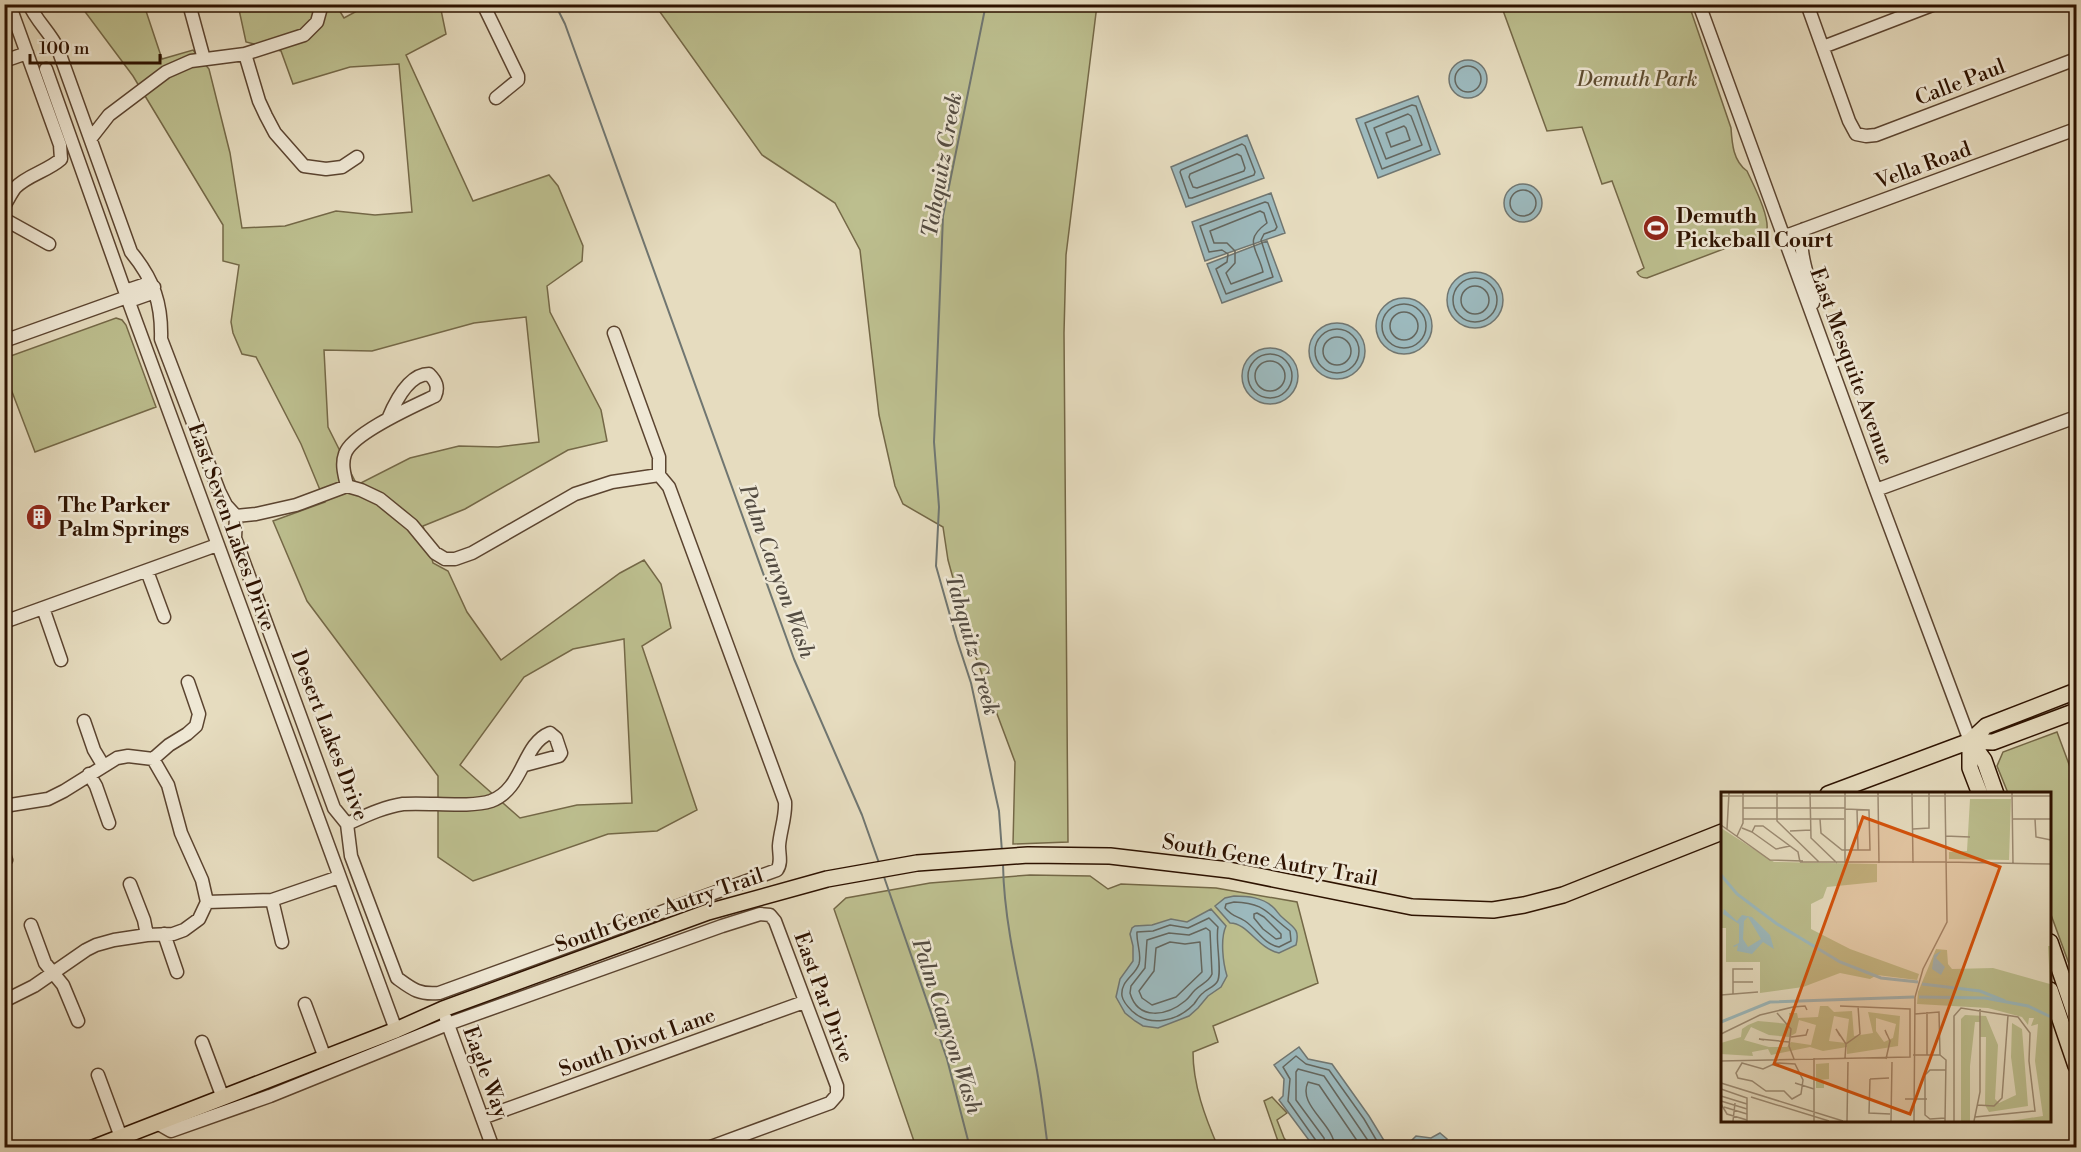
<svg xmlns="http://www.w3.org/2000/svg" width="2081" height="1152" font-family="'Libre Bodoni',serif">
	<style>
		.green { fill: #bcbe8e; stroke: #746847; stroke-width: 1.5; fill-rule: evenodd }
		.water { fill: #9cb9bd; stroke: #707671; stroke-width: 1.5 }
		.lines { fill: none; stroke-linecap: round; stroke-linejoin: round }
		.shore { stroke: #64665e; stroke-width: 1.5 }
		.stream { stroke: #707671; stroke-width: 2 }
		.minor-casing { stroke: #5b4430; stroke-width: 15 }
		.major-casing { stroke: #2d1200; stroke-width: 18 }
		.minor { stroke: #efe8d5; stroke-width: 12 }
		.major { stroke: #e6dcbf; stroke-width: 15 }
		.labels { text-anchor: middle; stroke-width: 5; stroke-linejoin: round; paint-order: stroke }
		.park-label { font-size: 21px; font-style: italic; fill: #5f4e32; stroke: #efe8d5 }
		.street-label { font-size: 21px; fill: #2d1200; stroke: #efe8d5 }
		.poi-label { font-size: 21px; font-weight: bold; fill: #2d1200; stroke: #efe8d5; text-anchor: start }
		.water-label { font-size: 22px; font-style: italic; fill: #544c42; stroke: #efe8d5 }
		.inset-river { fill: none; stroke: #9cb9bd; stroke-width: 3 }
		.inset-road { fill: none; stroke: #9c8b73; stroke-width: 1.5 }
		.view { fill: #d5520b; fill-opacity: 0.15; stroke: #d5520b; stroke-width: 3 }
		.inset-edge { fill: none; stroke: #2d1200; stroke-width: 3 }
	</style>
	<rect width="100%" height="100%" fill="#e6dcbf"/>
	<filter id="stains"><feTurbulence type="fractalNoise" baseFrequency=".00333" numOctaves="4"/><feColorMatrix values="0 0 0 0 .2 0 0 0 0 .09 0 0 0 0 .02 0 0 0 .5 -.17"/></filter>
	<radialGradient id="worn" r=".72"><stop offset=".6" stop-color="#630" stop-opacity="0"/><stop offset="1" stop-color="#630" stop-opacity=".3"/></radialGradient>
	<!-- green -->
	<path class="green" d="M80 5H144L162 59 193 50 209 69 230 153 242 228 285 226 336 211 375 215 412 212 399 64 350 67 293 84 281 51 246 42 238 5H336L344 18 368 5H440L446 34 406 55 473 201 549 175 558 186 583 246 582 261 547 286 550 312 601 410 607 441 568 450 465 509 423 526 433 563 448 571 467 612 501 660 620 573 644 560 661 584 671 628 642 646 697 810 657 831 608 834 473 881 438 857V776L307 601 273 521 325 502 301 444 256 357 242 354 233 333 231 322 239 265 223 261V225L133 76ZM526 317 539 442 498 447 459 446 410 458 357 485 328 427 324 350 372 351 474 323ZM624 639 632 803 577 805 520 818 460 765 524 677 573 649Z
		M655 5H1097L1066 255 1064 333 1068 842 1013 844 1015 762 972 647 948 560 943 527 903 504 895 486 879 415 860 250 835 203 762 155Z
		M1501 5H1689L1731 128C1732 143 1733 161 1747 171 1753 184 1772 220 1766 233L1647 278C1642 278 1639 277 1637 272L1644 268 1612 181 1602 184 1582 127 1547 131Z
		M116 318 122 320 126 325 156 407 35 452 6 376H5V358Z
		M2057 732 2076 783V983L2050 912V794L2008 793 1997 766 2003 752Z
		M1030 875 1090 876 1108 889 1121 884 1216 888 1297 902 1318 983 1213 1026 1218 1042 1193 1052C1193 1085 1205 1117 1218 1147H916L834 909 846 898 930 883Z
		M1272 1097 1287 1113 1277 1120 1284 1138 1291 1147H1280L1264 1101Z"/>
	<!-- water -->
	<path class="water" d="M1449 79a19 19 0 1 1 38 0a19 19 0 1 1-38 0Z
		M1418 96 1440 154 1378 178 1356 119Z
		M1247 135 1264 178 1186 207 1171 167Z
		M1504 203a19 19 0 1 1 38 0a19 19 0 1 1-38 0Z
		M1271 193 1285 233 1205 261 1192 222Z
		M1267 241 1282 281 1222 303 1207 264Z
		M1447 300a28 28 0 1 1 56 0a28 28 0 1 1-56 0Z
		M1376 326a28 28 0 1 1 56 0a28 28 0 1 1-56 0Z
		M1309 351a28 28 0 1 1 56 0a28 28 0 1 1-56 0Z
		M1242 376a28 28 0 1 1 56 0a28 28 0 1 1-56 0Z
		M1234 896C1247 896 1263 897 1274 908 1277 911 1279 915 1283 918 1294 928 1300 929 1296 945L1279 953C1257 948 1248 923 1230 923L1215 906 1225 898Z
		M1211 909 1226 926C1220 939 1223 963 1227 976L1221 987 1208 996 1198 1008 1189 1016 1158 1028 1143 1026 1135 1021 1125 1013 1116 997 1120 979 1133 961V946L1130 934 1132 928 1135 926 1152 925 1171 919 1187 922Z
		M1299 1047 1308 1059 1332 1064 1369 1116 1388 1147H1314L1279 1100 1283 1096 1284 1079 1274 1065Z
		M1440 1133 1447 1139 1443 1147H1413L1411 1141 1416 1136 1431 1138Z"/>
	<g class="lines">
		<!-- shore -->
		<path class="shore" d="M1455 79a13 13 0 1 1 26 0a13 13 0 1 1-26 0Z
			M1412 105 1416 106 1431 150 1382 169 1365 123Z
			M1408 114 1411 116 1422 145 1386 159 1374 128Z
			M1404 126 1406 128 1410 140 1391 147 1386 133Z
			M1242 144 1245 146 1255 172 1254 175 1192 198H1189L1180 172 1181 170Z
			M1237 154 1241 156 1245 168 1244 171 1197 188 1193 187 1189 177 1190 174Z
			M1510 203a13 13 0 1 1 26 0a13 13 0 1 1-26 0Z
			M1265 202 1268 203 1277 227 1275 230 1264 234 1261 240 1273 277 1226 294 1216 269 1227 262 1228 254 1222 250 1209 252 1200 226Z
			M1260 211 1264 213 1267 223C1242 241 1258 249 1263 272L1231 284 1226 273 1235 263V251L1227 243H1214L1210 231Z
			M1453 300a22 22 0 1 1 44 0a22 22 0 1 1-44 0Z
			M1461 300a14 14 0 1 1 28 0a14 14 0 1 1-28 0Z
			M1382 326a22 22 0 1 1 44 0a22 22 0 1 1-44 0Z
			M1390 326a14 14 0 1 1 28 0a14 14 0 1 1-28 0Z
			M1315 351a22 22 0 1 1 44 0a22 22 0 1 1-44 0Z
			M1323 351a14 14 0 1 1 28 0a14 14 0 1 1-28 0Z
			M1248 376a22 22 0 1 1 44 0a22 22 0 1 1-44 0Z
			M1255 376a15 15 0 1 1 30 0a15 15 0 1 1-30 0Z
			M1234 902C1266 903 1267 914 1290 931L1291 941 1279 947C1263 944 1257 929 1245 921 1236 915 1234 918 1225 908L1226 904Z
			M1254 914 1257 913 1264 917 1281 934V938L1276 939 1263 929 1254 918Z
			M1209 918 1218 927C1215 940 1223 974 1217 982 1214 987 1207 989 1203 993 1199 996 1197 1000 1194 1004 1178 1021 1150 1028 1132 1011 1128 1007 1123 1002 1122 996 1120 981 1135 976 1139 964 1142 953 1136 943 1137 932L1153 931 1170 925 1188 928Z
			M1206 928 1210 931 1212 974C1209 982 1201 984 1195 990 1191 994 1189 998 1185 1001 1167 1016 1138 1021 1130 993L1131 986 1145 968 1147 940 1169 933 1189 935Z
			M1170 942 1185 944 1200 942 1202 972 1176 997 1152 1005 1142 998 1139 991 1154 971 1156 948Z
			M1318 1148 1317 1142 1288 1101 1290 1079 1283 1067 1296 1056 1306 1064 1329 1070 1364 1119 1381 1148
			M1326 1148 1324 1138 1296 1100V1072L1298 1069 1324 1076 1373 1148
			M1335 1148C1334 1123 1297 1106 1308 1082L1319 1085 1362 1148"/>
		<!-- stream -->
		<path class="stream" d="M555 4 565 24 794 659 862 815 879 863
			M986 4 943 216 934 442 939 507 936 566 957 640 971 683 999 811 1002 852
			M1003 864C1004 930 1023 996 1035 1060 1041 1089 1044 1119 1048 1148
			M883 874 947 1059 970 1148"/>
		<!-- minor casing -->
		<g class="minor-casing">
			<path id="minor" d="M29 4C36 21 50 32 58 49L131 252C154 280 162 304 161 339L219 491 226 505 236 516 235 538 334 808 347 824 351 856 397 978C412 989 419 995 439 993L777 870C782 863 779 855 779 846 780 831 786 817 785 802L669 487 659 475V457L614 333
				M189 4 204 59
				M483 4 518 76V80L496 98
				M1699 4 1876 490 1970 741
				M1807 4 1849 121 1856 134 1866 136 1876 135 2076 59
				M4 5 12 12 60 145 61 159C48 171 27 175 15 188 11 193 8 200 4 206
				M1823 47 1935 4
				M245 54 259 101 266 116 275 133 304 166 326 169 342 167 357 157
				M4 61 27 53
				M46 69 127 297 396 1030
				M91 138 109 115 166 72 191 61 245 54 304 35 317 22 322 4
				M4 219 49 244
				M1804 229C1796 253 1811 278 1813 303
				M1783 237 2076 129
				M4 341 127 297 135 299 152 293 154 287 149 283 131 289 127 297
				M347 486C345 476 341 465 345 454 352 433 414 406 435 396 439 387 436 381 429 374 409 374 395 402 388 419
				M1876 490 2076 417
				M236 516 256 514 296 505 347 486 361 490 380 499 412 525 435 553 445 559H455L472 553 575 494 612 482 659 475
				M147 571 164 617
				M43 608 61 660
				M4 622 217 545
				M84 721 94 750 103 765
				M153 759 169 745 187 734 196 726 199 714 188 682
				M89 774 96 786 109 823
				M4 806 48 799 64 791 117 758 128 756 153 759 168 785 181 833 202 880 207 902
				M347 824C365 816 383 807 403 804 428 802 470 808 491 801 524 789 522 744 550 733L556 738 561 753 559 756 525 765
				M4 854 6 860
				M130 884 144 920 147 935
				M272 900 282 942
				M31 925 45 963 63 985 78 1021
				M164 934 177 972
				M4 1001 34 986 86 950 96 945 114 940 147 935 173 934 184 930 199 919 207 902 272 900 339 877
				M305 1004 325 1058
				M446 1019 493 1148
				M202 1042 223 1098
				M98 1075 125 1148
				M482 1118 804 1002
				M157 1123 171 1131 270 1096 448 1024 722 926 760 914 770 915 775 921 837 1086V1095L830 1103 708 1148
				M4 1141 7 1148"/>
		</g>
		<!-- major casing -->
		<g class="major-casing">
			<path id="major" d="M1970 741 1993 742 2076 711
				M1970 741 1984 760 1996 794
				M1970 741V768L1980 794
				M1828 794 1970 741 1986 726 2076 691
				M2050 942 2076 1017
				M2050 990 2076 1066
				M93 1148 396 1030 443 1009 708 912 827 879 917 863 1028 855 1110 856 1229 870 1412 907 1493 910 1524 905 1563 895 1722 832"/>
		</g>
		<!-- minor -->
		<use href="#minor" class="minor"/>
		<!-- major -->
		<use href="#major" class="major"/>
	</g>
	<!-- icons -->
	<defs>
		<g id="stadium-disc" transform="scale(1.35)"><circle r="9.5" fill="#8f2418" stroke="#efe8d5"/><path d="M0-5a6.5 5 0 1 0 0 10a6.5 5 0 1 0 0-10ZM-3.5-1.8h7v3.6h-7Z" fill="#fff"/></g>
		<g id="building-disc" transform="scale(1.35)"><circle r="9.5" fill="#8f2418" stroke="#efe8d5"/><path d="M-4-6H4V6H1V3H-1V6H-4ZM-2.5-4.3h1.7v1.8h-1.7ZM.8-4.3h1.7v1.8H.8ZM-2.5-1h1.7V.8h-1.7ZM.8-1h1.7V.8H.8Z" fill="#fff"/></g>
	</defs>
	<g fill-rule="evenodd">
		<use href="#stadium-disc" x="1656" y="228"/>
		<use href="#building-disc" x="39" y="517"/>
	</g>
	<g class="labels">
		<!-- park labels -->
		<g class="park-label">
			<text x="1637" y="86">Demuth Park</text>
		</g>
		<!-- street labels -->
		<g class="street-label">
			<text transform="translate(1960 82) rotate(-21)" y="7">Calle Paul</text>
			<text transform="translate(1923 165) rotate(-20)" y="7">Vella Road</text>
			<text transform="translate(1852 366) rotate(70)" y="7">East Mesquite Avenue</text>
			<text transform="translate(232 527) rotate(70)" y="7">East Seven Lakes Drive</text>
			<text transform="translate(330 735) rotate(69)" y="7">Desert Lakes Drive</text>
			<text transform="translate(1270 860) rotate(10)" y="7">South Gene Autry Trail</text>
			<text transform="translate(659 910) rotate(-19)" y="7">South Gene Autry Trail</text>
			<text transform="translate(824 997) rotate(70)" y="7">East Par Drive</text>
			<text transform="translate(637 1042) rotate(-20)" y="7">South Divot Lane</text>
			<text transform="translate(486 1072) rotate(70)" y="7">Eagle Way</text>
		</g>
		<!-- poi labels -->
		<g class="poi-label">
			<text x="1676" y="223">Demuth<tspan x="1676" dy="24">Pickeball Court</tspan></text>
			<text x="58" y="512">The Parker<tspan x="58" dy="24">Palm Springs</tspan></text>
		</g>
		<!-- water labels -->
		<g class="water-label">
			<text transform="translate(941 165) rotate(-80)" y="8">Tahquitz Creek</text>
			<text transform="translate(778 571) rotate(70)" y="8">Palm Canyon Wash</text>
			<text transform="translate(973 644) rotate(74)" y="8">Tahquitz Creek</text>
			<text transform="translate(948 1026) rotate(72)" y="8">Palm Canyon Wash</text>
		</g>
	</g>
	<!-- overview -->
	<g transform="translate(1721 792)">
		<rect width="330" height="330" fill="#e6dcbf"/>
		<path d="M249 7H290L288 68 228 67V60L246 59ZM0 36 53 70 156 72V90L106 95 102 106 90 112V137L129 157 198 182 196 188 156 183 149 187 119 181 82 195 39 201V170H5V136H0ZM327 154H330V329H289L322 324 314 269 317 232 310 234 313 226H308L307 233 301 225 267 216 196 212 197 200 215 157 226 158 227 172 231 177 272 176 329 192ZM99 214H107L113 220 131 219 133 244 152 241 147 220 179 224 177 254 126 262V255L102 259 89 255 50 263 47 257 31 260 32 264 0 262V251L20 245 21 237 27 233 37 229 69 232 68 221H76L77 226 97 225ZM113 224 128 227 125 251 108 249ZM155 226 175 232 172 246 163 250 155 239ZM78 228 95 233 90 253 70 250 66 255H48L23 248 30 235 48 243 68 245 75 241ZM244 223 265 224 277 253 274 307 278 311 295 303 290 265 291 231 301 237 307 314 268 320 264 313 265 245H259V230H254L249 274V329H240V227ZM108 271V287L98 288 103 289V296H95V272Z" fill="#bcbe8e" fill-rule="evenodd"/>
		<path d="M3 117 16 129 21 123 31 125 49 143 53 157 42 150 31 162 16 159 17 153 13 155 12 154 18 151V132L2 122ZM27 125 40 147 27 155 22 147 23 129ZM220 159 215 166 224 175 220 183 211 177 213 163Z" fill="#9cb9bd" fill-rule="evenodd"/>
		<path class="inset-river" d="M0 83 16 102 56 132 119 170 160 186 197 190M201 192 259 199 284 209M198 205 264 206 307 214 330 225M0 230 49 210 193 205"/>
		<path class="inset-road" d="M56 1V29L98 70M89 1 90 46 116 71M124 1V71M157 1 158 71M191 1 192 71M291 1 292 72M0 4H330M22 16H124M136 17 137 58M22 27H123M99 27 100 41 121 58H149L148 18 124 17M292 27H330M314 27 315 45 330 48M0 33 49 68 82 69M21 36 31 40 34 34H42L77 60 79 70M6 37 8 1M192 37 208 36V1M69 39 90 38M31 40 55 57 69 54M16 44 22 31V1M224 44 249 45M79 70H225M225 70 330 72M12 190H32M0 203 37 200M12 203V177H32M56 221 70 237 68 254 73 267M194 222 218 220 219 263M0 242 39 223 72 215 84 214 86 218M119 244 115 237 125 252M70 245 85 243 87 237M43 248 38 247 68 250M192 263H219M206 263V220M219 263 225 268 224 329M124 266 125 252 139 242 137 214M165 267 169 249 164 238 166 243M0 269 189 265V217L119 214M21 271 42 277 55 271 74 272 82 288 80 302 71 307 63 299H45L31 289 17 286 15 281ZM149 287 148 321 169 322M149 287 168 286M0 291 122 329M74 291 93 297M0 297 26 306V329M0 304 26 312M30 305 108 329M184 307H206M0 309 26 317M0 312 6 322 26 328M256 313 273 314 281 306 287 223M3 315 26 322M224 326 209 327 204 323V283L209 278H225M12 329 14 311M93 329V266M126 329 127 270M170 329 171 270M193 329 194 205 202 177 226 130 224 1M233 329V224L240 216 297 225 309 241 308 269 314 319 254 325M253 329 259 300V217"/>
		<path class="view" d="M142 25 279 75 189 322 53 272Z"/>
		<rect width="330" height="330" class="inset-edge"/>
	</g>
	<!-- margin -->
	<rect width="2081" height="1152" fill="none" stroke="#e6dcbf" stroke-width="24"/>
	<rect x="6" y="6" width="2069" height="1140" fill="none" stroke="#2d1200" stroke-width="3"/>
	<rect x="12" y="12" width="2057" height="1128" fill="none" stroke="#2d1200" stroke-width="1.5"/>
	<!-- scale -->
	<path d="M30 54v9h130v-9" fill="none" stroke="#2d1200" stroke-width="3"/>
	<text x="39" y="54" font-size="18" fill="#2d1200" stroke="#efe8d5" stroke-width="4.5" paint-order="stroke">100 m</text>
	<rect width="100%" height="100%" filter="url(#stains)"/>
	<rect width="100%" height="100%" fill="url(#worn)"/>
</svg>
